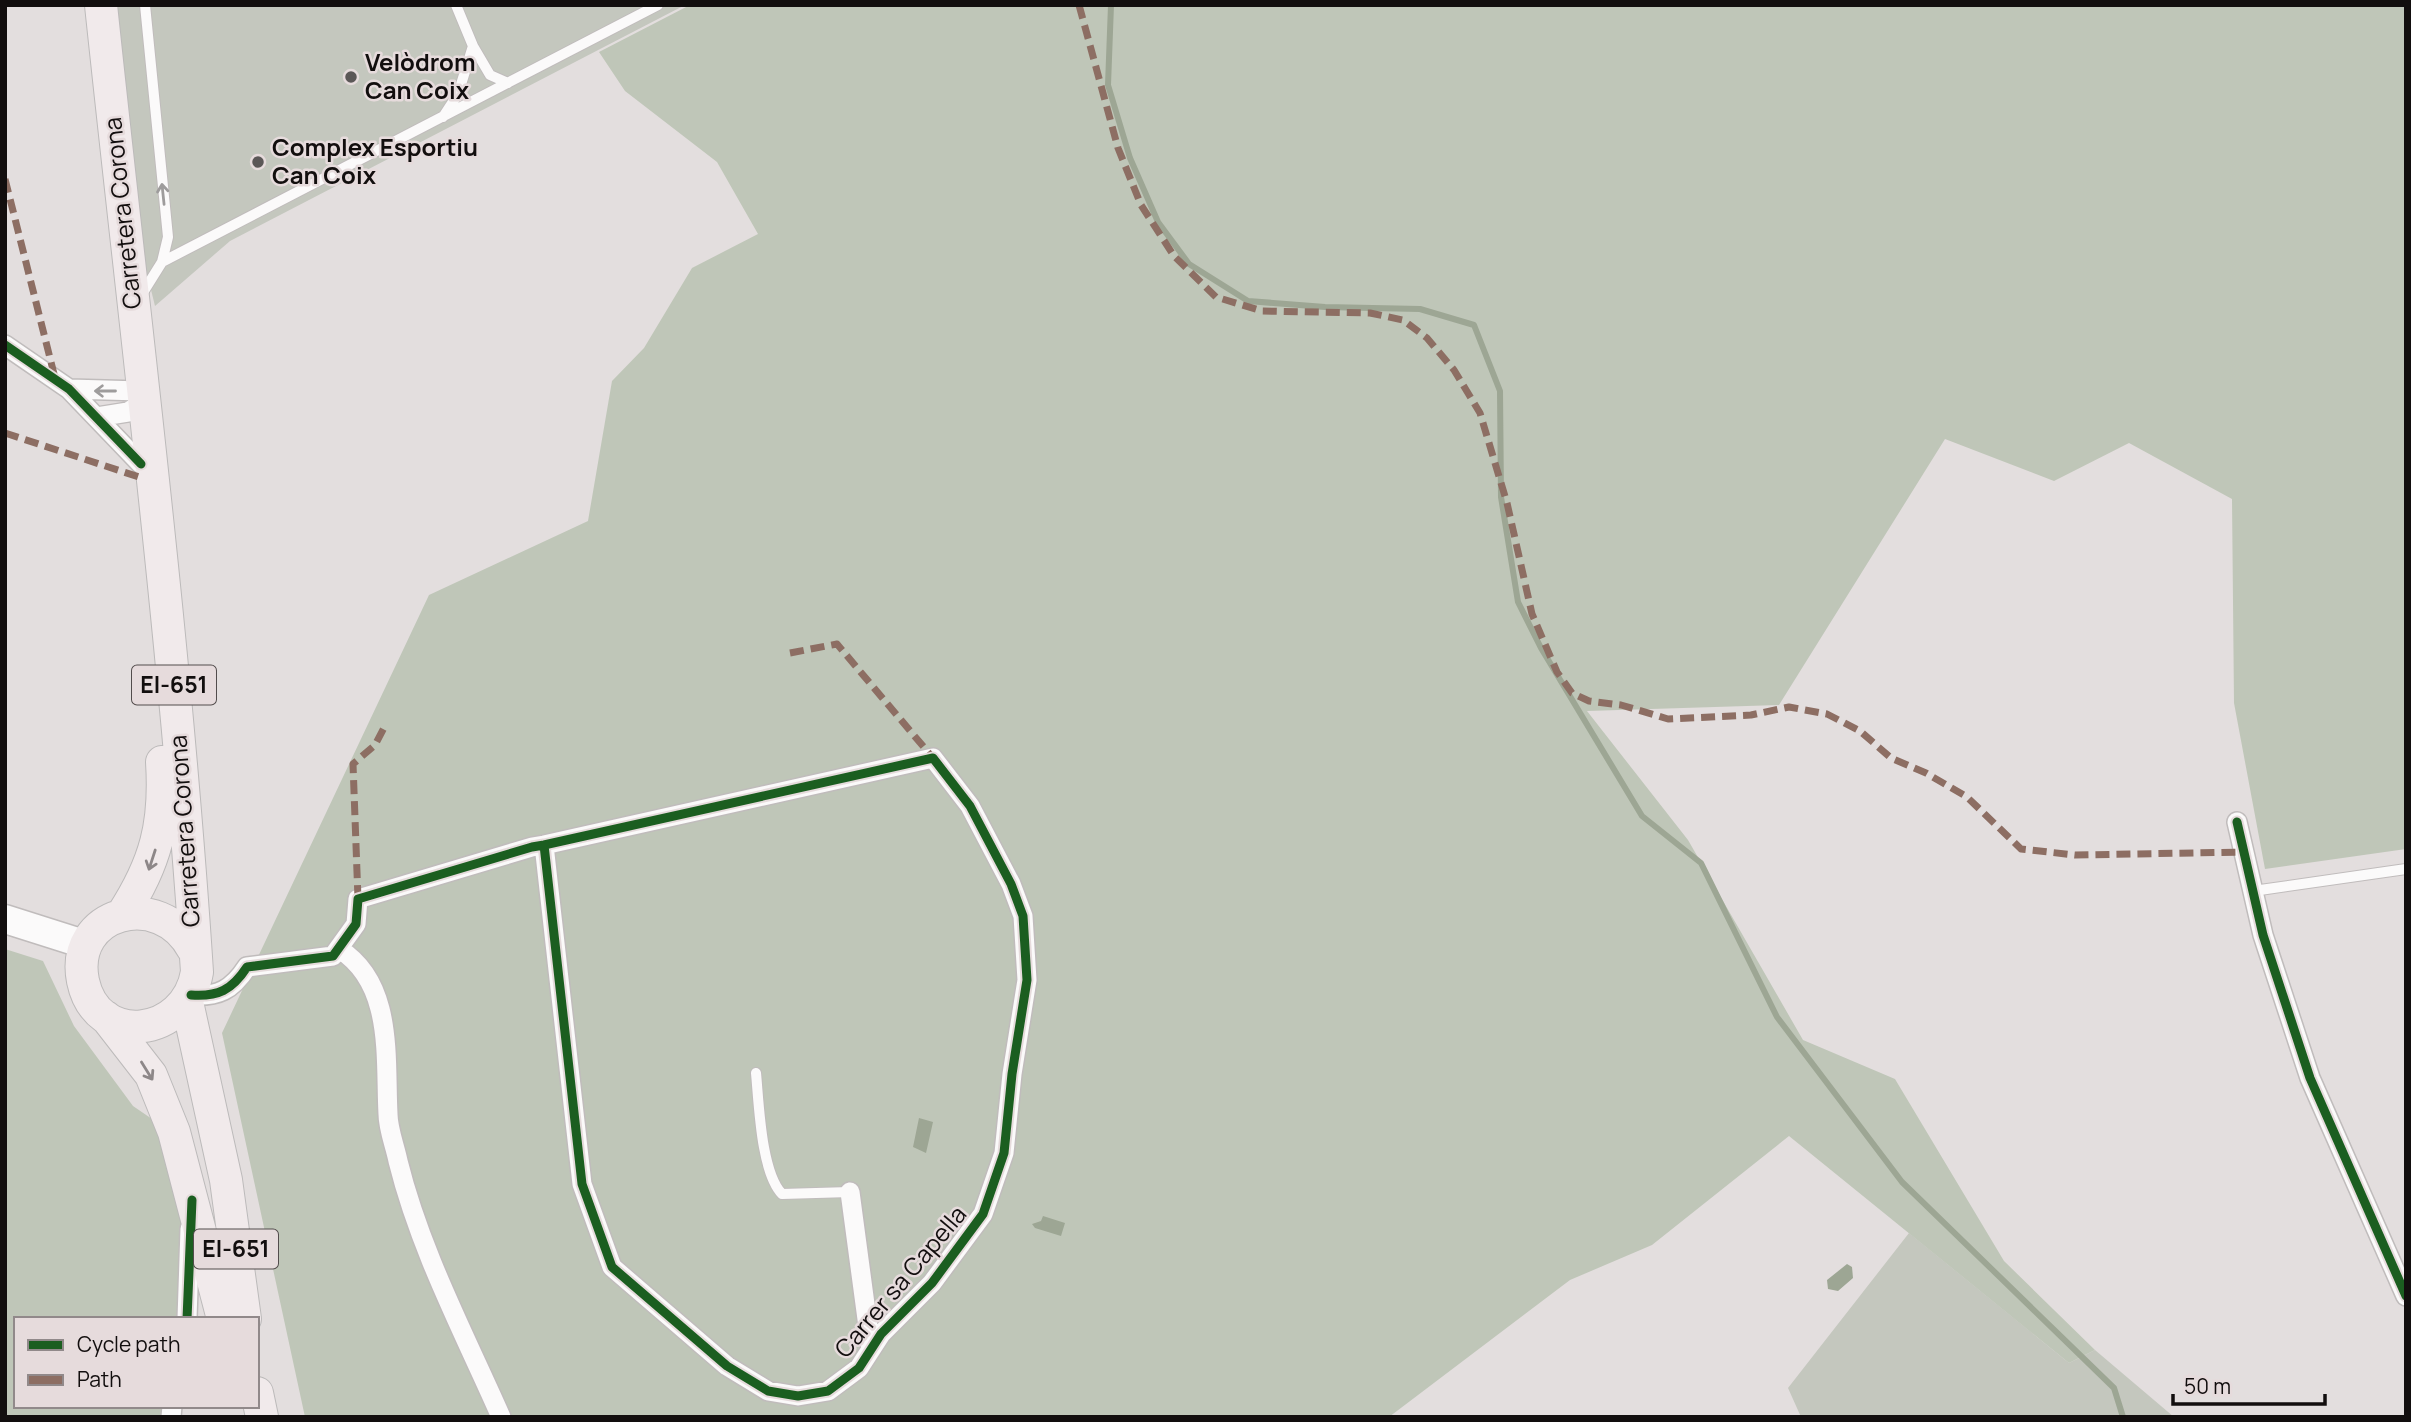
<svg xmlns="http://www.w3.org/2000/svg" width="2411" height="1422" font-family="Manrope,sans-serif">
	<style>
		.green { fill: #c4c7be }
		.forest { fill: #bfc6b8 }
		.water { fill: #9da694 }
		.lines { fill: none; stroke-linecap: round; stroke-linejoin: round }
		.stream { stroke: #9da694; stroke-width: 6 }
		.lane-casing { stroke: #c0bcbc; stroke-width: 12 }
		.street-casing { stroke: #c0bcbc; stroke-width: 22 }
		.secondary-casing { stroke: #c0bcbc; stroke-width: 31 }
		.primary-casing { stroke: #bcbaba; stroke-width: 34 }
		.lane { stroke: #fbfafa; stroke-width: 10 }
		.street { stroke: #fbfafa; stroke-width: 19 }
		.secondary { stroke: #fbfafa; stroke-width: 28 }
		.primary { stroke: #f1eaeb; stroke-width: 32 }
		.quiet { stroke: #8d6e63; stroke-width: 7; stroke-dasharray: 14 7; stroke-linecap: butt }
		.cycleway-casing { stroke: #e6dbdc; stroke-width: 13 }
		.cycleway { stroke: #1b5e20; stroke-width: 9 }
		.oneway { stroke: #9e9c9c }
		.oneway2 { stroke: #8d8788 }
		.poi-dot { fill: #5b5757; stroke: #e6dbdc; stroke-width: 2.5 }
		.labels { text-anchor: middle; stroke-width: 5; stroke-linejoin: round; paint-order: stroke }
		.shield { fill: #e6dbdc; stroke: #524c4c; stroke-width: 2 }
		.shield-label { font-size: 23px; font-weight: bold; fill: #120e0e }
		.poi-label { font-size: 24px; font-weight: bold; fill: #120e0e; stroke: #e6dbdc; text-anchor: start }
		.street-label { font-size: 24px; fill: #120e0e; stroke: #e6dbdc }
	</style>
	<rect width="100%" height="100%" fill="#e3dede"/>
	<!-- green -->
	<path class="green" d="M115 5H685L230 241 155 306 141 249Z
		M1909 1233 2069 1363 2095 1350 2174 1417H1801L1788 1388Z"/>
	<!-- forest -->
	<path class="forest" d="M690 5H2406V849L2265 869 2234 703 2232 499 2129 443 2054 481 1945 439 1779 705 1587 711 1688 840 1803 1040 1895 1079 2004 1261 2095 1350 2069 1363 1789 1136 1652 1245 1570 1280 1389 1417H305L222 1033 429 595 588 521 612 381 644 348 692 268 758 234 717 162 625 91 599 52Z
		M5 949 43 961 74 1026 133 1106 171 1132 191 1212 185 1319H16V1406H171L169 1417H5Z"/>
	<!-- water -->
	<path class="water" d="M919 1118 933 1122 926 1153 913 1147Z
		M1043 1216 1065 1223 1061 1236 1035 1228 1032 1224 1041 1221Z
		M1847 1264 1852 1267 1853 1278 1838 1291 1828 1289 1827 1280Z"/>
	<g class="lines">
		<!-- stream -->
		<path class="stream" d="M1111 5 1108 85 1130 158 1158 222 1189 264 1248 301 1325 307 1420 309 1474 325 1500 391 1501 497 1518 602 1541 648 1642 816 1701 863 1777 1017 1902 1182 2114 1388 2123 1417"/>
		<!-- lane casing -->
		<g class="lane-casing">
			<path id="lane" d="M473 46 490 75 508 83
				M443 117 458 94 473 46 456 5
				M162 262 658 5
				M142 294 162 262 168 237 145 5
				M2253 891 2406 869
				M756 1073C759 1104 761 1172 782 1194L850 1192"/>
		</g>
		<!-- street casing -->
		<g class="street-casing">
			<path id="street" d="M5 345 69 389 141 464
				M69 389 141 391
				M97 417 128 412 142 403
				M2237 822 2263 935 2310 1078 2406 1296
				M339 949C394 983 385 1058 388 1114 388 1129 395 1146 398 1161 420 1250 464 1333 501 1417
				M191 995C218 997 232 990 247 967L333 956 356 924 358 899 532 847 544 845 933 758 970 806 1011 884 1023 916 1027 980 1012 1074 1004 1153 983 1214 932 1283 881 1334 859 1368 828 1391 798 1396 768 1391 727 1366 612 1267 582 1184 544 845
				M850 1192 871 1349
				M187 1319 190 1229
				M171 1417 172 1406"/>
		</g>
		<!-- secondary casing -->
		<g class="secondary-casing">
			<path id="secondary" d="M5 919 87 945"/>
		</g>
		<!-- primary casing -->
		<g class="primary-casing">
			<path id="primary" d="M101 5C135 327 176 649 197 972 186 1038 97 1048 83 981 69 912 160 887 193 949
				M122 915C156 863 166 823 162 762
				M187 1002 226 1180 245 1319
				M106 1017 151 1075 174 1132 223 1319
				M257 1393 262 1417"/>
		</g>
		<!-- lane -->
		<use href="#lane" class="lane"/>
		<!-- street -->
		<use href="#street" class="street"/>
		<!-- secondary -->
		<use href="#secondary" class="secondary"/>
		<!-- primary -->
		<use href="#primary" class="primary"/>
		<!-- quiet -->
		<path class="quiet" d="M1079 5 1118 148 1141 205 1174 256 1216 297 1262 311 1370 313 1403 320 1427 338 1454 370 1480 413 1507 503 1532 614 1557 672 1572 693 1589 701 1621 705 1668 719 1751 715 1789 707 1827 714 1860 731 1891 758 1926 773 1967 797 2021 849 2075 855 2244 852
			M5 179 55 378
			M5 433 142 478
			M790 653 837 644 933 758
			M358 899 353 764 375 745 385 726"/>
		<!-- cycleway casing -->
		<g class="cycleway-casing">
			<path id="cycleway" d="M5 345 69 389 141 464
				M2237 822 2263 935 2310 1078 2406 1296
				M191 995C218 997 232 990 247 967L333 956 356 924 358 899 532 847 544 845 933 758 970 806 1011 884 1023 916 1027 980 1012 1074 1004 1153 983 1214 932 1283 881 1334 859 1368 828 1391 798 1396 768 1391 727 1366 612 1267 582 1184 544 845
				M187 1319 192 1200"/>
		</g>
		<!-- cycleway -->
		<use href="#cycleway" class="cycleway"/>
	</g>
	<!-- one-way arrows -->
	<defs><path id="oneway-shaft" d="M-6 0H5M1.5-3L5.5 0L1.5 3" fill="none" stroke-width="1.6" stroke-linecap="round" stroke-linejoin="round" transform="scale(1.75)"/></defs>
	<g class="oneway">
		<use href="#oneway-shaft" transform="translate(163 194) rotate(-96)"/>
		<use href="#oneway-shaft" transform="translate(105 391) rotate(-180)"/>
	</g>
	<g class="oneway2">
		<use href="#oneway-shaft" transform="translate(152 860) rotate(108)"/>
		<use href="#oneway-shaft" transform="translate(147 1071) rotate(58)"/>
	</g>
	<!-- markers -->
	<g class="poi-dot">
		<circle cx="351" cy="77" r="7"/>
		<circle cx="258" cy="162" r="7"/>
	</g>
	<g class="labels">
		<!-- shield labels -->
		<g class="shield">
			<rect x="132" y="665.5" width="84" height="39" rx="5"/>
			<rect x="194" y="1229.5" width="84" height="39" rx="5"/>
		</g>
		<g class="shield-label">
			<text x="174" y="693">EI-651</text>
			<text x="236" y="1257">EI-651</text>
		</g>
		<!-- poi labels -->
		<g class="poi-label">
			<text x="365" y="71">Velòdrom<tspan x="365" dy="28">Can Coix</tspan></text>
			<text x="272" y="156">Complex Esportiu<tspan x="272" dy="28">Can Coix</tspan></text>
		</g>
		<!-- street labels -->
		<g class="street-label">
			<text transform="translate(123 213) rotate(-96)" y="8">Carretera Corona</text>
			<text transform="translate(185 831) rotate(-94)" y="8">Carretera Corona</text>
			<text transform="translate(901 1282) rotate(-50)" y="8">Carrer sa Capella</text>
		</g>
	</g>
	<!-- border -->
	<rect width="2411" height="1422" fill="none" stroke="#120e0e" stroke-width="14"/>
	<!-- legend -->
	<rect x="14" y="1317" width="245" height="91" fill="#e6dbdc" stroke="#91898a" stroke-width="2"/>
	<rect x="28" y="1340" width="35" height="10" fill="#1b5e20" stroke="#91898a" stroke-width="2"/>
	<text x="77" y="1352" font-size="21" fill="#120e0e">Cycle path</text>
	<rect x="28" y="1375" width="35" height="10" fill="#8d6e63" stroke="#91898a" stroke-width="2"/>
	<text x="77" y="1387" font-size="21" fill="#120e0e">Path</text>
	<!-- scale -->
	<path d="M2173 1394v10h152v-10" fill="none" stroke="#120e0e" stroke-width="3.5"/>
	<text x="2184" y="1394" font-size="21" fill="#120e0e" stroke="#e6dbdc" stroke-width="5" paint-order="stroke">50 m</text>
</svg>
